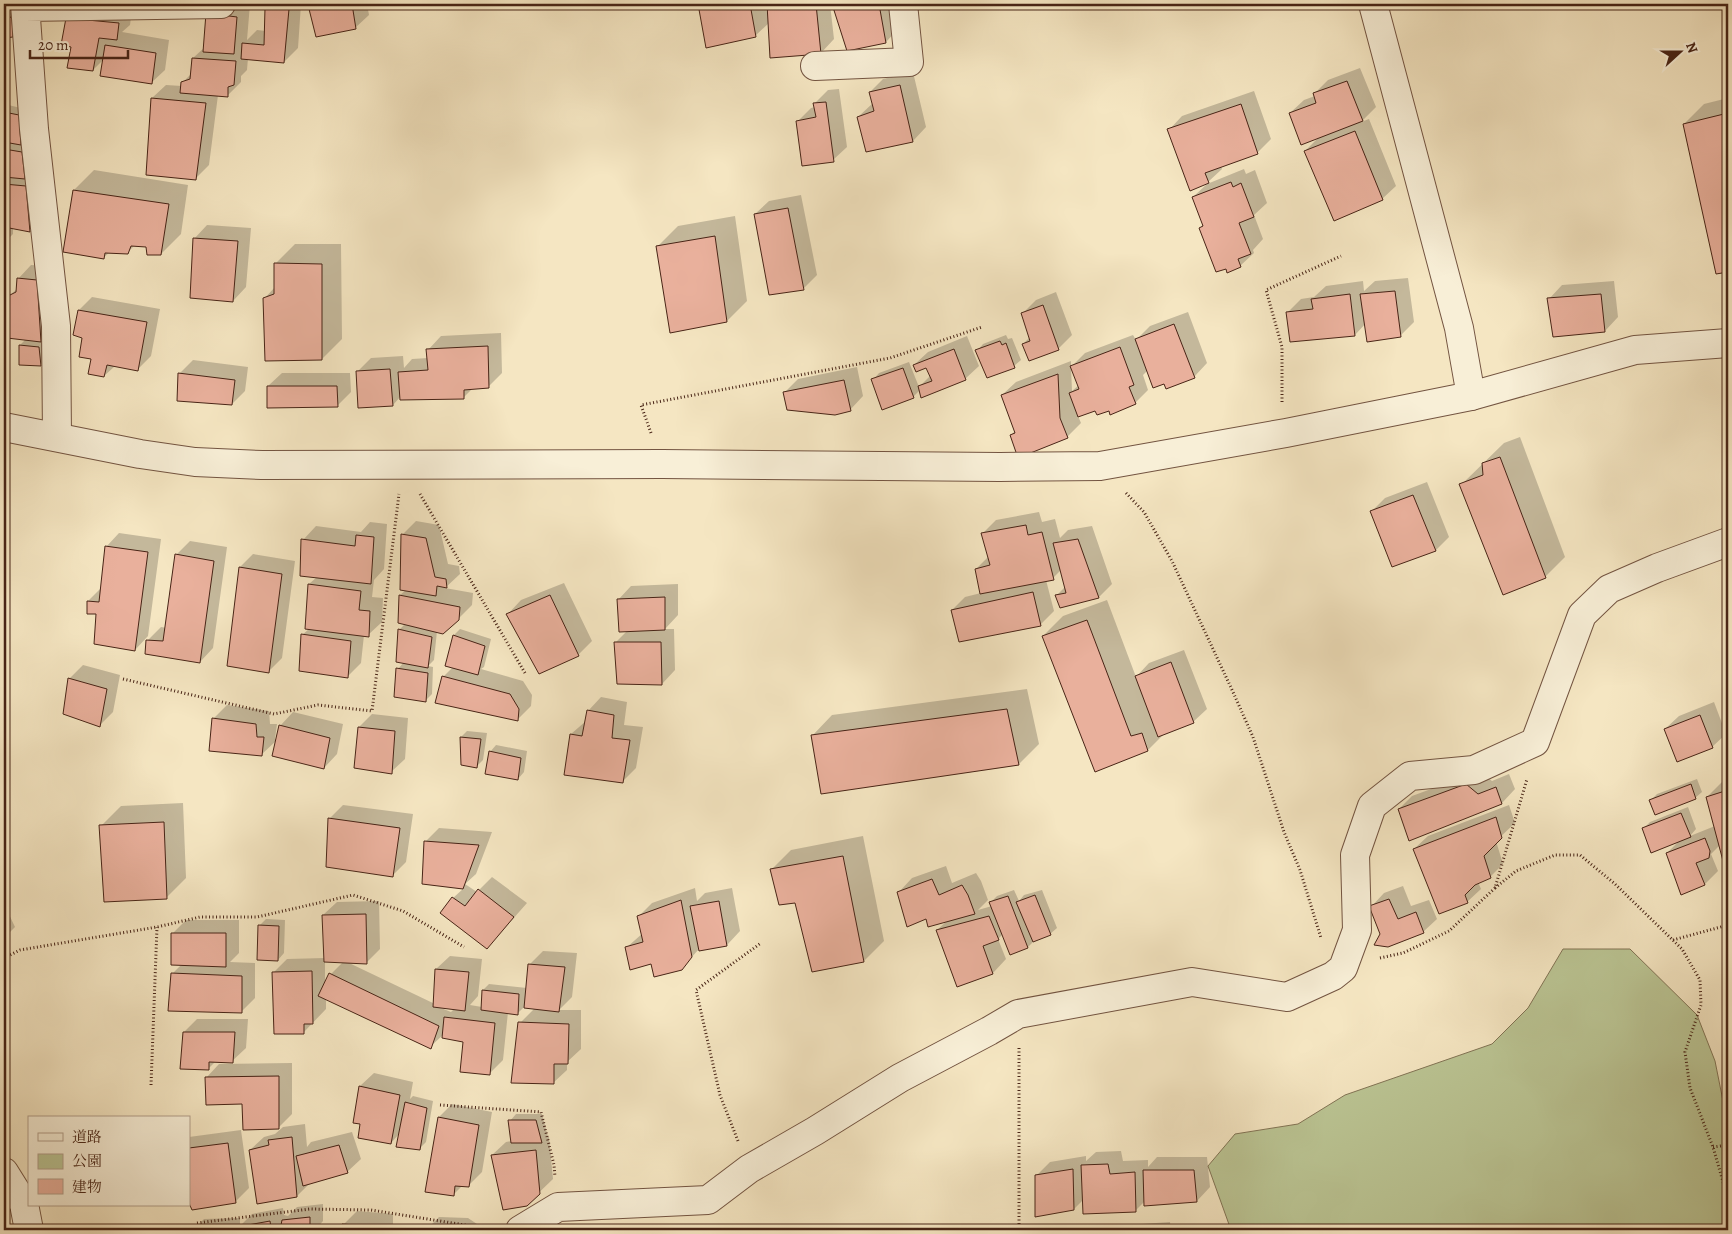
<svg xmlns="http://www.w3.org/2000/svg" width="1732" height="1234" font-family="Alegreya,'Noto Serif JP',serif">
	<style>
		.green { fill: #bbc594; stroke: #827455 }
		.shadow { fill: #0003; fill-rule: evenodd }
		.building { fill: #e9b09c; stroke: #482416 }
		.lines { fill: none; stroke-linecap: round; stroke-linejoin: round }
		.minor-casing { stroke: #735441; stroke-width: 30 }
		.tertiary-casing { stroke: #735441; stroke-width: 30 }
		.path { stroke: #482416; stroke-width: 3; stroke-dasharray: 1 2.5; stroke-linecap: butt }
		.minor { stroke: #f8efd7; stroke-width: 28 }
		.tertiary { stroke: #f8efd7; stroke-width: 28 }
	</style>
	<rect width="100%" height="100%" fill="#f5e6c2"/>
	<filter id="stains"><feTurbulence type="fractalNoise" baseFrequency=".004" numOctaves="4"/><feColorMatrix values="0 0 0 0 .2 0 0 0 0 .09 0 0 0 0 .02 0 0 0 .5 -.17"/></filter>
	<radialGradient id="worn" r=".72"><stop offset=".6" stop-color="#630" stop-opacity="0"/><stop offset="1" stop-color="#630" stop-opacity=".3"/></radialGradient>
	<!-- green -->
	<path class="green" d="M1563 949H1630L1697 1015 1715 1061 1728 1126V1230H1231L1208 1166 1235 1134 1298 1124 1345 1095 1492 1044 1528 1008Z"/>
	<!-- shadow -->
	<path class="shadow" d="M4 4H16L11 9 4 10Z
		M217 4H250L247 40 257 30 266 31 267 9 272 4H301L298 48 284 62 248 58 247 70 241 76V82L227 96 218 95 209 165 196 178 152 98 166 85 182 86V83L192 73 193 58 205 47Z
		M310 4H367L369 15 355 28 309 5Z
		M699 4H766L767 13H769L768 4H830L834 39 821 53 770 22 755 36 707 46Z
		M833 4H895L899 28 886 42 848 49Z
		M132 10 130 25 122 32 169 40 165 70 151 83 104 59 93 70 72 46 67 18Z
		M18 12 19 29 12 36 4 37V13Z
		M1360 68 1376 107 1361 122 1369 119 1396 186 1382 199 1305 151 1319 137 1290 113 1304 100 1315 96 1314 94 1328 80Z
		M913 72 926 127 913 141 858 117 873 103 870 92 883 79Z
		M839 89 847 147 833 160 798 121 811 108 815 107 814 104 828 90Z
		M1254 91 1271 139 1257 153 1221 166 1222 169 1208 182 1169 130 1182 116Z
		M1728 98V270L1717 272 1684 124 1704 104Z
		M4 104 25 109 43 217 29 230 13 227V234L4 243Z
		M1244 169 1246 174 1255 170 1267 203 1254 215 1263 239 1253 250 1254 253 1240 266 1200 228 1204 224 1193 197 1207 184Z
		M94 170 188 185 181 234 161 254 147 246 135 245 127 253 110 252 103 258 74 190Z
		M801 195 817 275 803 289 755 214 769 201Z
		M735 216 747 301 727 321 671 331 658 246 678 226Z
		M207 225 251 228 246 287 233 301 194 239Z
		M295 244H341L342 339 322 359 264 299 275 287V264Z
		M4 260 10 261 4 307Z
		M31 265 50 266 54 327 40 341H45L47 359 40 365 20 345 26 339 9 296 18 288V279Z
		M1408 278 1414 322 1401 335 1366 323 1355 335 1291 340 1288 312 1301 299 1314 297 1326 286 1363 281 1364 291 1375 281Z
		M1614 281 1618 317 1605 331 1549 299 1562 285Z
		M1056 292 1072 335 1058 349 1023 344 1030 337 1022 314 1036 300Z
		M92 297 160 309 151 356 137 370 115 366 104 376 92 358 83 337 79 310Z
		M1188 312 1207 363 1194 377 1165 382 1148 370 1143 375 1148 390 1135 403 1109 409H1096L1078 416 1081 423 1067 437 1011 435 1015 431 1002 395 1016 382 1071 361V367L1085 353 1133 335 1136 340 1150 326ZM1071 367 1079 385 1072 391Z
		M501 333 502 373 489 386 473 388 463 398 401 396 393 405 358 371 371 358 403 356 404 368 412 359 428 358V350L441 336Z
		M1006 335 1008 339 1012 338 1021 360 1014 366 977 351 983 344Z
		M967 336 979 366 965 379 920 390 913 397 873 380 879 373 909 362 919 387 931 375 927 367 914 365 928 352Z
		M193 360 248 367 245 391 232 404 179 374Z
		M857 367 863 396 850 410 784 393 798 379Z
		M282 373H350L351 392 337 406 268 386Z
		M1520 437 1565 557 1545 577 1461 485 1504 443Z
		M1427 482 1449 537 1436 550 1393 566 1372 511 1385 498Z
		M1039 512 1042 522 1055 519 1060 538 1068 530 1092 526 1112 584 1099 597 1061 607 1057 595 1065 587 1061 570 1053 578 1046 580 1054 611 1040 625 952 610 965 597 981 593 976 569 989 556 982 534 996 520Z
		M416 521 439 525 448 564 459 566 460 574 445 588 473 593 472 605 458 619 437 631 434 660 428 666 433 667 432 694 425 701 398 669 404 662 399 630 405 624 400 595 406 590 402 535Z
		M370 522 387 524 384 569 374 580 372 597 383 598 382 622 368 635H364L361 663 348 676 302 635 309 629V584L317 577 303 540 316 526 361 532Z
		M119 533 161 539 148 636 135 650 97 613 88 601 101 588 106 547Z
		M190 541 227 547 213 648 200 662 147 641 161 627 167 628 176 555Z
		M253 554 295 561 282 658 268 672 240 567Z
		M564 583 592 641 578 655 508 614 521 600Z
		M678 584V615L665 629H674L675 670 662 684 616 642 627 631 618 600 631 586Z
		M1107 600 1136 677 1149 663 1184 650 1207 709 1193 722 1165 733 1148 750 1096 770 1043 636 1063 616Z
		M460 629 491 639 484 667 481 669 523 681 532 695 531 706 517 720 436 702 444 676 453 667 454 635Z
		M83 665 120 675 113 712 99 726 69 679Z
		M1027 689 1039 744 1019 764 812 736 832 715Z
		M601 697 627 702 624 725 643 727 636 768 623 781 571 734 586 721 588 711Z
		M1714 702 1726 734 1712 747 1665 729 1679 716Z
		M227 705 269 711 270 724H277L275 739H277L280 726 293 712 343 724 337 754 324 768 277 740 261 755 213 719Z
		M372 714 408 718 405 759 391 772 359 727Z
		M467 731 487 733 483 760 477 766 461 737Z
		M496 745 527 751 524 772 518 779 490 752Z
		M1480 771 1492 781 1509 774 1515 789 1502 803 1399 809 1412 796Z
		M1728 776V875L1720 845 1711 854 1718 871 1705 884 1667 853 1681 839 1643 829 1650 822 1688 807 1696 829 1690 836 1715 826 1707 797Z
		M1697 779 1702 792 1695 798 1651 800 1657 794Z
		M183 803 186 878 166 898 101 826 121 806Z
		M343 805 413 814 406 862 393 875 329 819Z
		M1509 805 1515 823 1496 841 1503 864 1490 877 1478 882 1481 889 1467 902 1414 849 1428 836Z
		M439 828 492 832 476 874 465 884 477 892 492 877 527 903 487 948 453 898 464 888 423 883 426 841Z
		M863 836 884 941 864 961 796 901 771 870 791 850Z
		M946 866 952 883 976 873 981 881 988 900 978 910 992 906 991 902 997 896 1014 890 1019 901 1024 895 1042 890 1057 928 1050 934 1035 940 1028 947 1010 953 1003 934 998 939 1006 959 993 973 958 985 937 930 947 921 926 918 899 892 912 878Z
		M1403 886 1411 906 1429 900 1437 919 1423 932 1381 934 1371 907 1384 893Z
		M695 888 697 901 705 893 732 888 740 931 727 945 699 949 681 969 652 963 626 948 643 933 639 916 652 903Z
		M379 901 380 949 366 963 347 962 435 1004 436 969 450 956 482 959 478 996 470 1005 482 1007 483 990 489 984 527 988 529 965 543 951 577 953 572 997 559 1010H581V1049L567 1062V1070L553 1083 520 1023 535 1008 525 1006 517 1014 508 1012 503 1060 490 1073 464 1041 444 1034 430 1047 326 998V1009L304 1032 274 972 287 959 325 958 323 915 337 902ZM325 961 343 962 331 974 325 984ZM441 1008 454 1009 451 1012Z
		M4 904 15 927 4 938Z
		M266 919 285 920 284 953 278 960 259 926Z
		M186 920H239V953L230 962 255 963V998L241 1012 172 974 182 964 172 934Z
		M197 1019H248L246 1048 230 1063V1062L216 1061 208 1069 184 1032Z
		M292 1063V1114L278 1128 206 1078 219 1064Z
		M374 1073 413 1082 410 1099 413 1096 433 1101 426 1142 419 1149 399 1134 391 1143 361 1123 360 1086Z
		M452 1104 492 1112 482 1172 469 1185H463L454 1194 427 1191 439 1117Z
		M516 1114H542L548 1137H549L553 1179 526 1205 492 1155 506 1142 512 1141 510 1121Z
		M305 1124 307 1147 311 1142 352 1132 361 1159 347 1172 311 1182 297 1196 250 1150 264 1137 275 1134 283 1127Z
		M241 1130 249 1188 235 1202 192 1209 189 1199V1137Z
		M1121 1151 1123 1161 1148 1160V1167L1157 1157H1207L1210 1187 1197 1201H1145L1135 1211 1084 1199 1074 1209 1036 1176 1050 1162 1086 1156V1161L1096 1152Z
		M323 1204V1221L315 1230H193L204 1219 240 1218V1226L252 1214 283 1208 284 1215 288 1216 297 1207Z
		M357 1211 393 1214V1224L404 1225V1230H324L330 1225 344 1224Z
		M439 1217 468 1218 483 1228 482 1230H426Z
		M1170 1222 1171 1230H1083L1085 1228Z"/>
	<!-- building -->
	<path class="building" d="M310 4H352L356 29 316 37 308 5Z
		M698 4H750L756 37 706 48Z
		M767 4H816L821 54 770 58Z
		M832 4H879L886 43 847 51Z
		M265 8 289 9 284 63 241 59 242 43 264 45Z
		M206 13 237 17 234 54 203 52Z
		M12 17 13 37 4 38V18Z
		M66 18 119 23 117 40 99 38 93 71 67 68 71 47 61 45Z
		M105 45 156 53 152 84 100 76Z
		M192 58 236 61 234 85 228 87V97L180 93 181 82 190 79Z
		M1347 81 1363 121 1301 145 1289 113 1316 103 1313 93Z
		M900 85 913 142 866 152 857 117 874 111 869 92Z
		M151 98 206 103 196 180 146 175Z
		M826 102 834 162 802 166 796 121 816 117 813 103Z
		M1241 104 1258 154 1205 173 1209 183 1190 191 1167 129Z
		M4 112 19 115 21 145 4 142Z
		M1728 113V272L1716 274 1683 124Z
		M1355 131 1383 200 1334 221 1304 151Z
		M4 149 22 152 25 179 4 177Z
		M1231 182 1233 187 1241 183 1254 217 1239 223 1251 254 1238 259 1241 267 1227 273 1226 269 1216 272 1199 228 1203 226 1192 197Z
		M4 184 26 186 30 232 4 227Z
		M73 190 169 204 161 255H147L146 247 131 246 128 254 105 253 104 259 63 252Z
		M788 208 804 290 769 295 754 214Z
		M715 236 727 322 670 333 656 246Z
		M193 238 238 241 233 302 190 298Z
		M274 263 322 264V360L265 361 263 298 274 294Z
		M17 278 37 280 41 342 7 338 8 296 16 292Z
		M1395 291 1401 337 1367 342 1360 294Z
		M1350 294 1355 336 1290 342 1286 312 1313 309 1311 299Z
		M1601 294 1605 332 1553 337 1547 298Z
		M1043 305 1059 350 1029 361 1022 344 1030 341 1021 313Z
		M78 310 147 322 138 371 107 365 104 377 88 374 91 359 79 357 82 338 73 335Z
		M1174 324 1195 378 1166 389 1164 384 1153 388 1135 339Z
		M1000 341 1002 345 1006 343 1015 368 987 378 975 350Z
		M19 345 39 347 41 366 19 365Z
		M488 346 489 388 464 390V399L400 400 398 372 428 370 426 349Z
		M1120 347 1134 385 1129 387 1136 404 1110 415 1109 411 1097 415 1095 411 1078 417 1069 393 1079 389 1070 366Z
		M954 349 966 380 921 398 918 386 932 381 926 368 916 372 913 365Z
		M903 368 914 398 882 410 871 379Z
		M390 369 393 406 358 408 356 371Z
		M178 373 235 380 232 405 177 401Z
		M1058 374 1060 418 1068 438 1018 458 1010 435 1015 433 1001 395Z
		M844 380 851 411 835 415 787 410 783 392Z
		M267 386H337L338 407 267 408Z
		M1500 457 1546 578 1503 595 1459 484 1483 475 1482 463Z
		M1413 495 1436 551 1392 567 1370 511Z
		M1026 525 1028 535 1042 532 1054 580 980 594 975 569 990 565 981 533Z
		M401 534 426 538 435 577 446 579 447 588 437 586 436 596 400 590Z
		M356 535 374 537 371 584 300 576 301 539 355 546Z
		M1078 539 1099 598 1060 608 1055 595 1066 593 1053 543Z
		M105 546 148 552 135 651 94 644 96 614H87V601L99 602Z
		M175 554 214 561 200 663 145 654 146 640 163 641Z
		M239 567 282 574 269 673 227 666Z
		M308 584 361 591 359 610 370 611 369 637 305 629Z
		M1033 592 1041 626 959 642 951 610Z
		M399 595 460 607 459 620 443 634 398 623Z
		M550 595 579 656 539 674 506 614Z
		M665 597V630L619 632 617 599Z
		M1087 620 1131 736 1142 733 1148 751 1095 772 1042 636Z
		M398 629 432 637 428 668 396 662Z
		M301 634 351 641 348 678 299 671Z
		M453 635 485 646 478 675 445 666Z
		M614 642H661L662 685 617 684Z
		M1171 662 1194 723 1158 737 1135 676Z
		M396 668 428 673 426 702 394 697Z
		M442 676 510 694 519 709 518 721 435 703Z
		M68 678 107 689 100 727 63 714Z
		M1007 709 1019 765 821 794 811 735Z
		M587 710 614 715 612 738 630 740 623 783 564 775 570 734 582 736Z
		M1700 715 1713 748 1677 762 1664 729Z
		M212 718 256 724 257 737H264L262 756 209 751Z
		M279 725 330 738 324 769 272 756Z
		M358 727 395 731 392 774 354 768Z
		M460 737 481 739 477 768 461 765Z
		M489 751 521 758 518 780 485 774Z
		M1466 784 1478 794 1496 787 1502 804 1409 841 1398 809Z
		M1691 784 1696 799 1655 815 1649 800Z
		M1728 790V876H1727L1706 797Z
		M1681 813 1691 837 1651 853 1642 828Z
		M1496 817 1502 838 1484 856 1491 878 1475 885 1465 895 1468 903 1439 914 1413 849Z
		M328 818 400 828 393 877 326 867Z
		M164 822 167 899 104 902 99 825Z
		M1705 838 1710 851 1709 858 1696 863 1705 885 1681 895 1666 853Z
		M424 841 479 845 463 889 422 884Z
		M843 856 864 962 812 972 795 903 779 905 770 869Z
		M932 879 939 895 962 885 968 895 975 914 928 927 926 919 907 927 897 892Z
		M478 889 514 917 487 949 440 913 452 897 465 906Z
		M1035 895 1051 935 1033 942 1016 902Z
		M1008 896 1028 948 1010 955 989 902Z
		M1389 899 1398 919 1416 912 1424 933 1388 947 1374 945 1380 934 1369 906Z
		M681 900 692 957 682 970 654 977 651 964 630 970 625 947 643 942 637 916Z
		M719 901 727 946 699 951 690 906Z
		M366 914 367 964 324 962 322 915Z
		M989 916 999 940 983 946 993 974 957 987 936 930Z
		M258 925 279 926 278 961 257 960Z
		M171 933H226V967L171 965Z
		M528 964 565 967 559 1012 524 1008Z
		M435 969 469 972 465 1011 433 1007Z
		M312 971 313 1024H304V1034H274L272 972Z
		M171 973 242 976V1013L168 1011Z
		M329 973 439 1026 431 1049 318 996Z
		M482 990 519 994 518 1015 481 1010Z
		M444 1017 495 1023 490 1075 460 1072 463 1042 442 1038Z
		M518 1022 569 1024 568 1064H554V1084L511 1083Z
		M183 1032H235L233 1063 209 1062V1070L180 1069Z
		M279 1076V1129L243 1130 242 1104 206 1105 205 1077Z
		M359 1086 400 1095 391 1144 358 1138 360 1124 353 1123Z
		M405 1102 427 1108 420 1150 396 1147Z
		M438 1117 479 1125 469 1187 455 1186 454 1196 425 1192Z
		M508 1120H536L542 1143H511Z
		M292 1137 297 1197 257 1204 249 1150 269 1145 268 1140Z
		M228 1143 236 1203 192 1210 189 1203V1148Z
		M339 1145 348 1173 303 1186 296 1156Z
		M536 1150 540 1194 527 1206 503 1210 491 1155Z
		M1108 1164 1110 1174 1135 1172 1136 1212 1083 1214 1081 1165Z
		M1073 1169 1074 1210 1035 1217V1175Z
		M1143 1170H1194L1197 1202 1144 1206Z
		M310 1217V1230H280L282 1220Z
		M270 1221 271 1228 278 1230H237V1227Z
		M342 1224 380 1227V1230H342Z"/>
	<g class="lines">
		<!-- minor casing -->
		<g class="minor-casing">
			<path id="minor" d="M25 4 34 129 56 326 57 437
				M25 7 221 4
				M815 66 909 62 903 4
				M1471 396 1635 350 1728 343
				M4 1172 24 1204 29 1230
				M520 1230 558 1207 708 1200 749 1169 815 1131 900 1078 989 1031 1018 1014 1192 982 1287 997 1333 976 1343 968 1357 930 1355 855 1372 806 1410 776 1474 770 1535 742 1582 615 1609 589 1657 568 1728 542"/>
		</g>
		<!-- tertiary casing -->
		<g class="tertiary-casing">
			<path id="tertiary" d="M4 427 140 454 195 462 262 465 662 464 1000 467 1100 466 1286 433 1471 396 1459 328 1373 4"/>
		</g>
		<!-- path -->
		<path class="path" d="M1282 402V347L1266 290 1341 256
			M651 433 641 405 890 358 982 327
			M1126 493 1144 512 1172 561 1233 692 1253 737 1284 832 1300 870 1321 938
			M420 494 525 673
			M123 679 274 714 318 705 372 711 399 494
			M1495 888 1516 871 1555 855H1580L1615 884 1682 949 1700 980 1701 1005 1685 1052 1690 1088 1713 1147 1728 1199
			M1673 940 1728 925
			M4 958 20 950 157 927 200 917H257L353 895 403 911 464 947
			M1380 958 1403 953 1449 931 1495 888 1527 779
			M1019 1048V1230
			M151 1085 157 927
			M440 1105 541 1112 554 1165 555 1177
			M738 1141 720 1095 696 990 761 943
			M1713 1147 1728 1145
			M197 1223 310 1209 371 1210 490 1229"/>
		<!-- minor -->
		<use href="#minor" class="minor"/>
		<!-- tertiary -->
		<use href="#tertiary" class="tertiary"/>
	</g>
	<!-- margin -->
	<rect width="1732" height="1234" fill="none" stroke="#f5e6c2" stroke-width="20"/>
	<rect x="5" y="5" width="1722" height="1224" fill="none" stroke="#482416" stroke-width="2.5"/>
	<rect x="10" y="10" width="1712" height="1214" fill="none" stroke="#482416"/>
	<!-- legend -->
	<rect x="28" y="1116" width="162" height="90" fill="#f8efd7" stroke="#b29e8a"/>
	<rect x="38" y="1133" width="25" height="8" fill="#f8efd7" stroke="#b29e8a"/>
	<text x="72" y="1142" font-size="15" fill="#482416">道路</text>
	<rect x="38" y="1154" width="25" height="15" fill="#bbc594" stroke="#b29e8a"/>
	<text x="72" y="1166" font-size="15" fill="#482416">公園</text>
	<rect x="38" y="1179" width="25" height="15" fill="#e9b09c" stroke="#b29e8a"/>
	<text x="72" y="1192" font-size="15" fill="#482416">建物</text>
	<!-- north arrow -->
	<g transform="translate(1680 52) rotate(69)" stroke="#f8efd7" stroke-width="4" paint-order="stroke">
	<path d="M0-4L9 19L0 12L-9 19Z" fill="#482416"/>
	<text y="-8" font-size="14" font-weight="bold" text-anchor="middle" fill="#482416">N</text>
	</g>
	<!-- scale -->
	<path d="M30 50v8h98v-8" fill="none" stroke="#482416" stroke-width="2.5"/>
	<text x="38" y="50" font-size="15" fill="#482416" stroke="#f8efd7" stroke-width="4" paint-order="stroke">20 m</text>
	<rect width="100%" height="100%" filter="url(#stains)"/>
	<rect width="100%" height="100%" fill="url(#worn)"/>
</svg>
